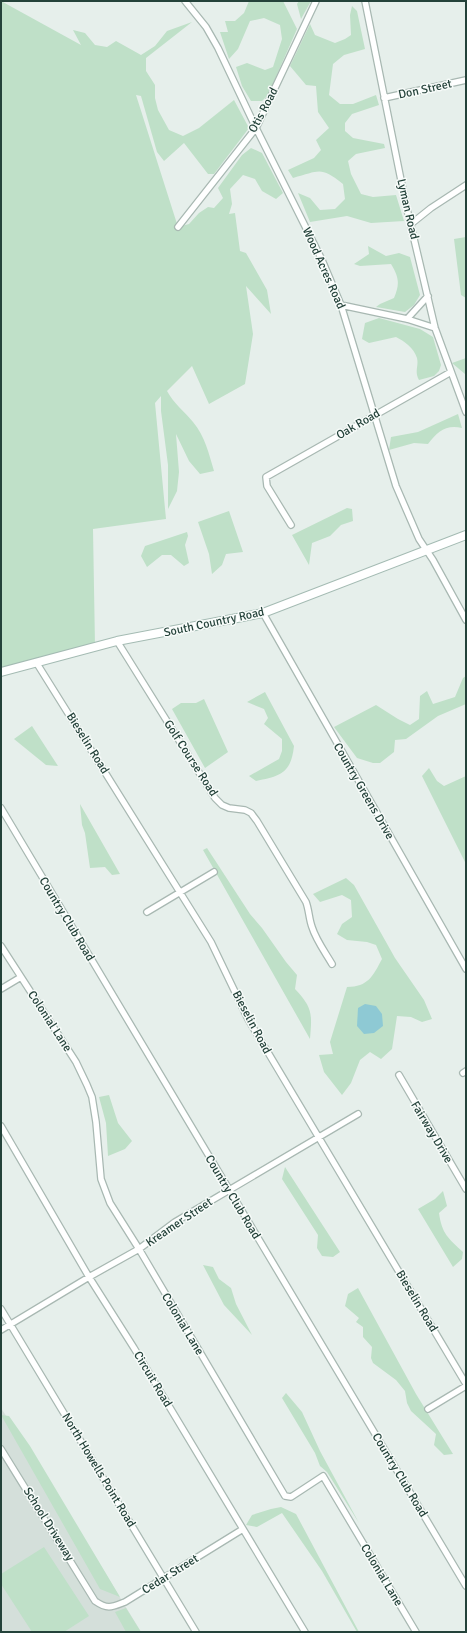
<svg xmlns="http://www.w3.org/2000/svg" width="467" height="1633" font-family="Signika,sans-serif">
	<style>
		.built { fill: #d4dfda }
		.green { fill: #bfe0c8 }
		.water { fill: #8ec9d4 }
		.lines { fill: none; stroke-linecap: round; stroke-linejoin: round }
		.minor-casing { stroke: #a8b8b2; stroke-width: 8 }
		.secondary-casing { stroke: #a4bbb3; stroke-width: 10 }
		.minor { stroke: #fff; stroke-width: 5.5 }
		.secondary { stroke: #fff; stroke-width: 8 }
		.labels { text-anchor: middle; stroke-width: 3; stroke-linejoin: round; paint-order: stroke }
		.street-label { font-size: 12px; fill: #24423a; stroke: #f7fbf9 }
	</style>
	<rect width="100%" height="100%" fill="#e6efeb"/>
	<!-- built -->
	<path class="built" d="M1 1408 68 1512 141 1632H1Z"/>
	<!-- green -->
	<path class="green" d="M1 1 81 45 73 30 85 33 95 45 107 47 116 41 141 55 155 46 167 31 192 22 146 58V71L155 85V98L158 110 169 130 183 136 199 128 234 100 249 128 214 174H208L184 143 164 161 157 152 141 96 136 95 178 227 189 224 199 213 208 207 214 208 223 198 218 188 242 155 251 148 262 153 283 193 276 199 262 191 255 179 243 175 230 189 232 204 229 214 235 213 240 251 246 253 267 290 271 314 246 286 253 334 245 384 209 404 192 366 167 391C174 404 184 411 193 422 205 436 209 454 214 471L200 474 189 461 176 434 179 472 177 491 168 509V465L161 411V396L155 403 166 519 93 529 95 646 1 672Z
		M249 1H283L297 29 268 95 262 101H251L242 86 236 67 247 63 265 70 273 67 282 39 280 25 264 18 250 21 238 49 229 59 220 32H228L225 21H235L244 13Z
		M299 1H311L301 19 297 4Z
		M352 6 357 11 365 49 344 55 333 64 329 95 340 104H353L376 95 379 105 352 114 345 123V131L353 138 384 144 385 148 356 154 348 161 351 174 361 194 373 197 396 195 404 221 371 223 347 216 310 222 298 193 310 198 320 210 335 209 345 199 343 184C320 166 320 171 293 178L288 170 314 158 321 150 316 140 329 128 318 112 316 86 306 85 290 66 310 24 315 35 335 43 345 39 351 35 350 15Z
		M466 237V298L461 295 454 239Z
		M368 246 386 256 399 253 410 257 420 295 414 305 405 312 376 307 380 304 394 298C400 284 399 277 391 264L360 266 354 264 369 254Z
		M379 318 420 329 433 337 441 365 439 371 434 376 419 380C414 371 419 366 417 358 414 348 404 341 396 337L369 343 362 339 365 323Z
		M466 358V374H465L452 363Z
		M458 414 462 428C446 424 437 432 428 444L414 443 389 450 391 437 418 432Z
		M347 508 352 509 353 521 341 525 330 536 312 543 309 565 292 535Z
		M229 511 243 552 226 554 222 565 212 574 209 554 198 522Z
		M187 532 188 536 185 545 189 563 184 566 171 555H162L147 567 141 556 145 546Z
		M466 676V704L438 716 406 739 395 740 394 752 380 763H373L357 758 334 727 376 705 398 719 410 725 419 719 420 696 427 691 433 704 455 697 463 678Z
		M265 692 294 746C291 773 281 776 256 781L249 776 279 759 282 751V739L264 724 268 718 264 709 247 702Z
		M204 699 228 752 205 768 172 709 181 703H196Z
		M32 726 58 766 46 765 14 739Z
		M429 768 437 781 444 786 466 776V864L422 776Z
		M80 804 120 874 112 875 105 867 90 868 85 833 82 825Z
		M207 848 250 914 262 928 286 962 297 975 295 989C313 1008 312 1014 310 1039L203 850Z
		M346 878 354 885 395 958 424 1000 432 1019 422 1022 411 1017 397 1016 392 1049 381 1059 370 1052 360 1060 351 1083 342 1095 324 1072 319 1055 333 1054 330 1042 347 987C368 987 373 976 382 959L376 945 367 942 347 940 337 934 342 924 352 917 351 900 342 895 320 902 313 894Z
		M109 1095 118 1123 132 1141 125 1149 108 1156 106 1123 99 1097Z
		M285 1167 340 1252 333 1257 322 1256 317 1248 318 1235 282 1179Z
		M443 1191 447 1206 439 1213C442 1234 448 1238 463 1252L462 1259 453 1267 418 1209 435 1199Z
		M203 1265 213 1267 219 1279 231 1288 236 1304 252 1335 224 1305Z
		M358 1288 416 1394 453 1454 444 1455 434 1445 436 1434 411 1411 407 1403 405 1391 396 1380 373 1363 371 1358 372 1347 363 1337V1327L356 1322 359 1318 345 1306 348 1294Z
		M286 1393 302 1412 320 1451 359 1523 327 1472 320 1466 315 1453 282 1398Z
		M1 1415 9 1416 30 1446 120 1597 100 1589Z
		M281 1507 296 1514 359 1632H357L322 1571 282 1513 257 1527 246 1525 252 1515 271 1509Z
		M44 1547 89 1616 64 1632H32L1 1584V1574Z
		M126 1608 141 1632H126L115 1612Z"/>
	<!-- water -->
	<path class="water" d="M365 1004 376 1006 382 1014 383 1026 374 1033 364 1034 357 1026 358 1008Z"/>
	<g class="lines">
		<!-- minor casing -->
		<g class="minor-casing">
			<path id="minor" d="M185 1 206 27 218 48 256 128 322 260 341 305 396 486 419 539 433 560 466 620
				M365 1 406 205 435 328 466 412
				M384 98 466 80
				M411 224 431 208 466 185
				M178 227 256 128 316 1
				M341 305 407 319 435 328
				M407 319 428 296
				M291 525 267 486 266 477 451 372
				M263 613 466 969
				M117 641 215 798 222 805 229 808 245 810 251 813 257 821 306 902C309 910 309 919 312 927 316 940 325 952 332 964
				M36 662 211 942 248 1019 466 1384
				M1 808 466 1586
				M147 912 214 872
				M1 946 76 1062 87 1085 92 1097 96 1122 101 1179 110 1203 139 1249 285 1496 291 1497 323 1476 416 1632
				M1 989 21 977
				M463 1073 466 1071
				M399 1075 466 1189
				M1 1126 89 1277 134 1348 305 1632
				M1 1309 196 1632
				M1 1330 89 1277 139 1249 175 1222 358 1114
				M428 1409 466 1386
				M1 1449 95 1601C108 1610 112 1607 125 1602L243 1529"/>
		</g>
		<!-- secondary casing -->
		<g class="secondary-casing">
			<path id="secondary" d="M1 672 117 641 263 613 466 535"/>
		</g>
		<!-- minor -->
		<use href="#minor" class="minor"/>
		<!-- secondary -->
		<use href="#secondary" class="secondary"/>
	</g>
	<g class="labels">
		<!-- street labels -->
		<g class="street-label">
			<text transform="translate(425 89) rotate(-12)" y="4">Don Street</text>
			<text transform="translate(263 110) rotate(-62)" y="4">Otis Road</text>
			<text transform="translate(408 209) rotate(77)" y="4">Lyman Road</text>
			<text transform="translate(324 268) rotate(66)" y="4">Wood Acres Road</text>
			<text transform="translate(358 424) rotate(-30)" y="4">Oak Road</text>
			<text transform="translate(214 622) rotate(-12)" y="4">South Country Road</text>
			<text transform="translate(88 743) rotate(58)" y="4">Bieselin Road</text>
			<text transform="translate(191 758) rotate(57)" y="4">Golf Course Road</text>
			<text transform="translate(364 791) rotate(60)" y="4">Country Greens Drive</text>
			<text transform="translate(67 919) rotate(59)" y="4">Country Club Road</text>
			<text transform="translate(50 1021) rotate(57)" y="4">Colonial Lane</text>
			<text transform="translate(252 1022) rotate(62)" y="4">Bieselin Road</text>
			<text transform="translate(432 1132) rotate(59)" y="4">Fairway Drive</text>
			<text transform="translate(233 1197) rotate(59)" y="4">Country Club Road</text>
			<text transform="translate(179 1222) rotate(-34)" y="4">Kreamer Street</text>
			<text transform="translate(417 1301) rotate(59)" y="4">Bieselin Road</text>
			<text transform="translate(183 1324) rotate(59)" y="4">Colonial Lane</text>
			<text transform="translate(153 1379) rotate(59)" y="4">Circuit Road</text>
			<text transform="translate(99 1470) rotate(59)" y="4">North Howells Point Road</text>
			<text transform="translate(400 1475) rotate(59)" y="4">Country Club Road</text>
			<text transform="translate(49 1524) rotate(58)" y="4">School Driveway</text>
			<text transform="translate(170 1574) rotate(-32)" y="4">Cedar Street</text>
			<text transform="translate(382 1575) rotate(59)" y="4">Colonial Lane</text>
		</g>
	</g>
	<!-- border -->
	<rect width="467" height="1633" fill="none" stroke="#24423a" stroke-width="4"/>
</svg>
